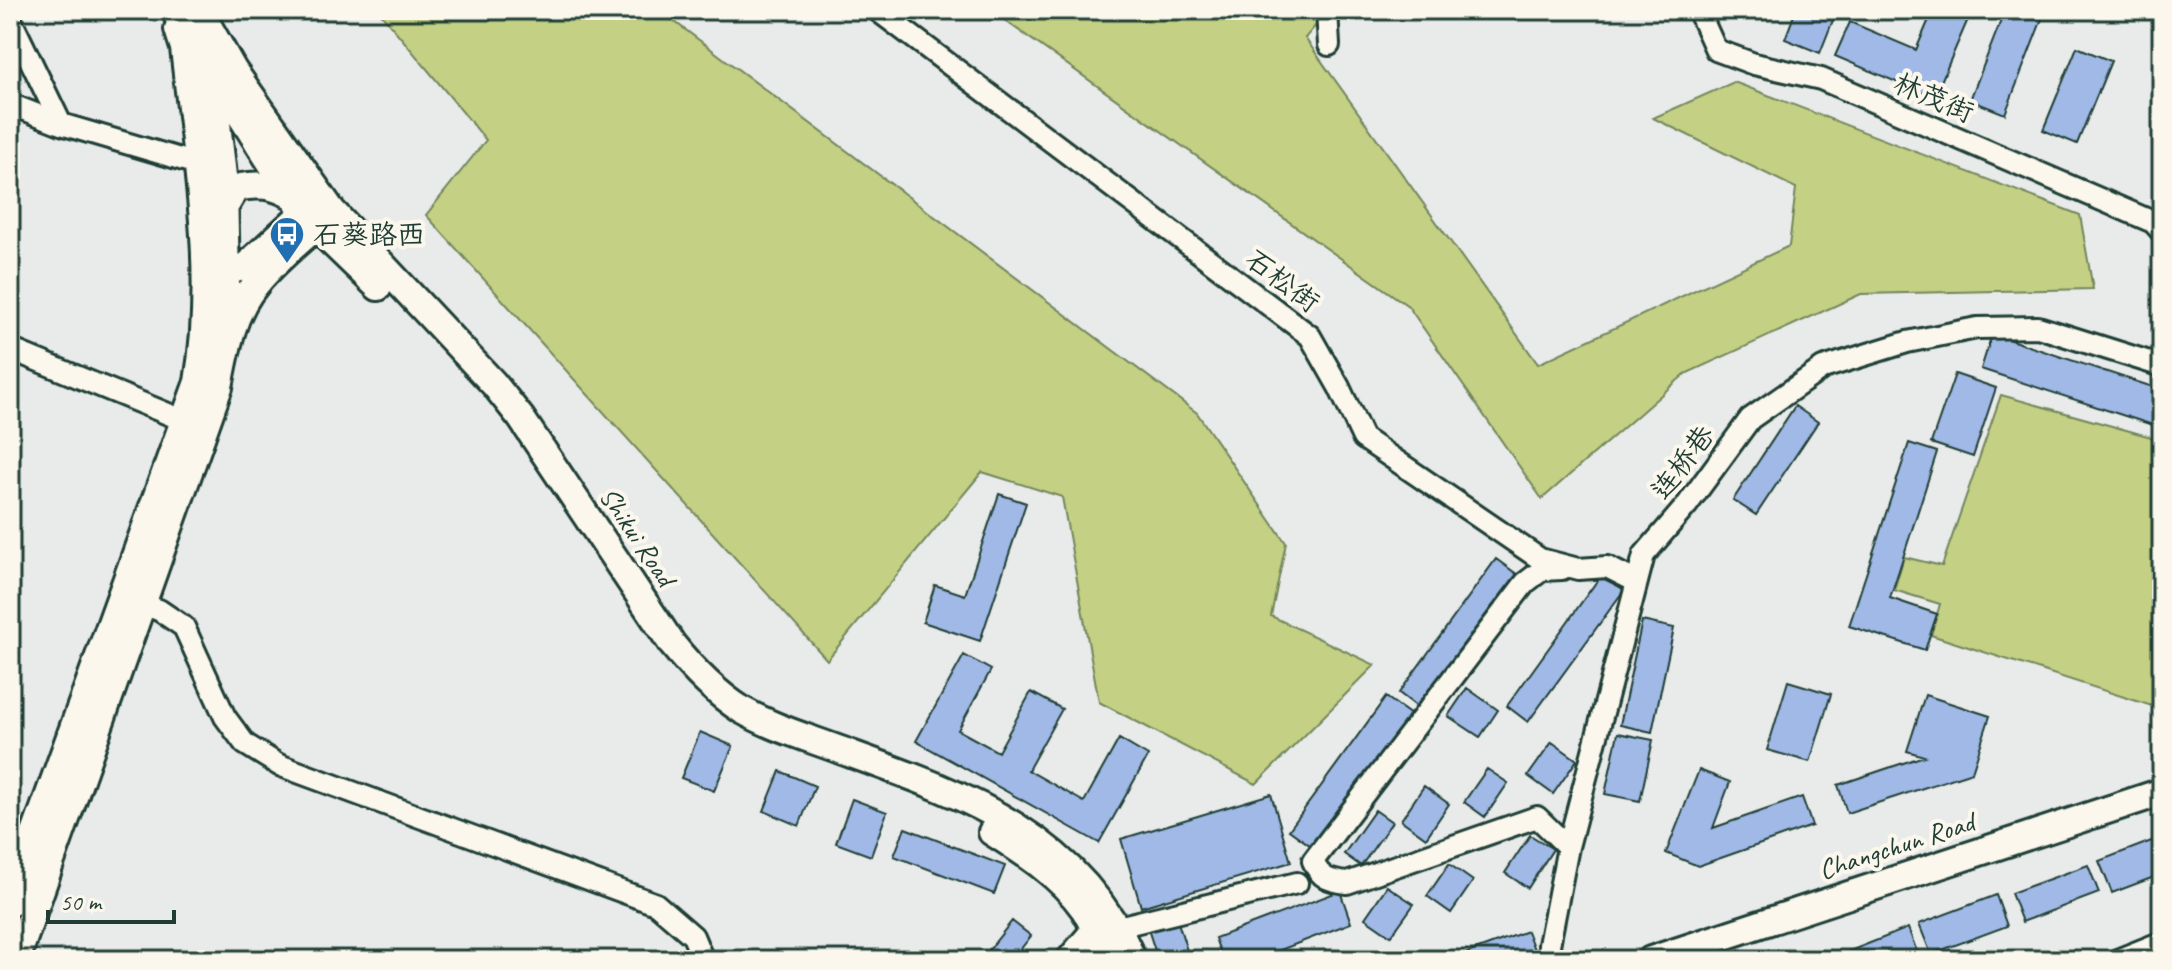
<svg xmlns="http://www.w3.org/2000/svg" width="2172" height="970" font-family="Caveat,'LXGW WenKai TC',sans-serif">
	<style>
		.green { fill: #c4d084; stroke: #72865c; stroke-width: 2 }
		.building { fill: #a0b9e6; stroke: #1f3d34; stroke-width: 2 }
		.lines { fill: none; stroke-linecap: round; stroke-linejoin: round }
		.minor-casing { stroke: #1f3d34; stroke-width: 26 }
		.major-casing { stroke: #1f3d34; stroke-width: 32 }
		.minor { stroke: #fbf7ec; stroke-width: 20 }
		.major { stroke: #fbf7ec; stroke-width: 26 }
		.labels { text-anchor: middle; stroke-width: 8; stroke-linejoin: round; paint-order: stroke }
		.street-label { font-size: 28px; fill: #1f3d34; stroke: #fbf7ec }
		.poi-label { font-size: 28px; fill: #1f3d34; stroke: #fbf7ec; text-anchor: start }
	</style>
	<rect width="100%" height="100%" fill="#e9ebeb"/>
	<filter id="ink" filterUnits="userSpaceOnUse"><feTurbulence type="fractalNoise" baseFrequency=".0125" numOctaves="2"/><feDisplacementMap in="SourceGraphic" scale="16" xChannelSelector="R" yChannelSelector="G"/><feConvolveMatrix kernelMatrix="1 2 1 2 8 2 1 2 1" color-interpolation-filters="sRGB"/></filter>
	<g filter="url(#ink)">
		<!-- green -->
		<path class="green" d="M378 10H659L1197 413 1286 543 1271 616 1375 665 1256 784 1099 702 1062 497 982 472 827 660 426 215 486 140Z
			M990 10H1329L1305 38 1538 364 1789 246 1796 188 1653 118 1734 82 2080 215 2093 289 1861 294 1685 374 1542 499 1408 306Z
			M2001 395 2162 440V669L2152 706 1931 635 1940 604 1894 590 1904 557 1942 566Z"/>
		<!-- building -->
		<path class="building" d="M1796 10H1837L1820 53 1785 39Z
			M1933 10H1972L1934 98 1835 56 1850 22 1916 50Z
			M2005 10 2045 11 2005 114 1970 100Z
			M2077 47 2111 61 2077 144 2043 130Z
			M1992 334 2162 390V428L1981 369Z
			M1955 374 1996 388 1973 457 1931 443Z
			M1795 406 1818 422 1756 515 1733 500Z
			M1909 443 1937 452 1890 598 1937 614 1925 650 1849 626Z
			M999 494 1026 503 980 641 923 622 935 585 965 595Z
			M1496 559 1518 575 1420 709 1399 693Z
			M1602 574 1624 590 1528 722 1507 706Z
			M1642 621 1674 628 1652 732 1620 725Z
			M964 655 991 670 958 730 998 752 1031 692 1062 709 1028 770 1084 802 1119 739 1148 756 1099 843 916 741Z
			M1788 681 1831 694 1810 762 1767 750Z
			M1467 688 1498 710 1480 737 1448 716Z
			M1925 695 1990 716 1972 772 1847 813 1838 785 1924 756 1907 751Z
			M1386 697 1411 715 1314 848 1289 830Z
			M700 732 733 746 714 791 681 778Z
			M1618 733 1653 740 1640 801 1605 794Z
			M1552 742 1577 760 1553 794 1528 776Z
			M1487 769 1508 783 1485 817 1464 802Z
			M1699 770 1730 782 1713 828 1802 797 1812 826 1698 866 1666 853Z
			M780 771 815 786 799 826 764 811Z
			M1424 786 1449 804 1426 838 1401 820Z
			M1271 794 1291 862 1141 907 1121 839Z
			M852 799 887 812 871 856 836 843Z
			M1375 810 1392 822 1361 866 1344 854Z
			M905 828 1005 866 994 894 894 856Z
			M1530 835 1553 849 1528 888 1505 873Z
			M2162 837V874L2112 893 2099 861Z
			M1449 864 1473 881 1451 913 1427 896Z
			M2088 865 2099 893 2022 922 2011 893Z
			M1387 886 1414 904 1391 936 1365 918Z
			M1340 891 1351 923 1254 960H1223L1215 938Z
			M1996 895 2007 926 1931 954 1919 924Z
			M1176 916 1190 960H1158L1147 926Z
			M1012 921 1031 936 1012 960H981Z
			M1908 928 1919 957 1911 960H1827Z
			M1527 931 1538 960H1448Z"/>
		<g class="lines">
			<!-- minor casing -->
			<g class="minor-casing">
				<path id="minor" d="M877 10 1310 336 1339 387 1363 438 1540 559 1578 569 1607 567 1637 582
					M1327 10 1329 45
					M1698 10 1716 50 1754 64 1821 79 2153 222 2162 232
					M10 18 61 124
					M10 104 61 124 197 164
					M10 349 185 421
					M1562 569 1542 570 1525 583 1313 861C1320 878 1329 881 1347 883L1537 817 1568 847
					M141 604 159 610 184 627 225 717 245 744 279 765 656 904 693 936 703 960
					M1066 960 1093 928 1118 927 1297 883
					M1551 960 1549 945 1568 847 1644 555 1687 505 1750 419 1823 368 1907 342 1977 328 2038 327 2162 366
					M2117 960 2162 942"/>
			</g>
			<!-- major casing -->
			<g class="major-casing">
				<path id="major" d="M174 10 283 182 316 227 378 287
					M199 10 233 70 332 211 494 384 521 418 672 644C692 669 714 692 742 710 773 728 809 738 843 751 964 795 1077 833 1133 960
					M212 79 224 185 227 331
					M224 208 236 188C259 183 273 185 293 196
					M226 265 232 270 246 266 301 215
					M992 832C1024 852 1062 877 1084 909 1094 924 1100 943 1107 960
					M10 903 198 382C217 272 196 158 184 48L178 29
					M16 960 219 387C226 350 232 312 257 283 278 257 306 237 329 214
					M1651 960 2162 792"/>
			</g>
			<!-- minor -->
			<use href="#minor" class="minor"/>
			<!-- major -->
			<use href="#major" class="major"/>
		</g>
	</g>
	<!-- icons -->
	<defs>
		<g id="bus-pin" transform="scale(1.8)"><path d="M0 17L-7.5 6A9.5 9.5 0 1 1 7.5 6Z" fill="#1f6fb2" stroke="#fbf7ec"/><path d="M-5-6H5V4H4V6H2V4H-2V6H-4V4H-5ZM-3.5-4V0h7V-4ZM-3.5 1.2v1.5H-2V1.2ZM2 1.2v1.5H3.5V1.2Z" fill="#fff"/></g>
	</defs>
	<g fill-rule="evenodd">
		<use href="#bus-pin" x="287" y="234"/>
	</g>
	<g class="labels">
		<!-- street labels -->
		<g class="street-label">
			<text transform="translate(1934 97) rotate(23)" y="10">林茂街</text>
			<text transform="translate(1283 280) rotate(37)" y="10">石松街</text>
			<text transform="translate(1682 462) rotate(-53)" y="10">连桥巷</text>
			<text transform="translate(638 536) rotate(56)" y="10">Shikui Road</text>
			<text transform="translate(1896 845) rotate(-18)" y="10">Changchun Road</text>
		</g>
		<!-- poi labels -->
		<g class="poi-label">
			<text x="313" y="244">石葵路西</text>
		</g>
	</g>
	<!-- margin -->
	<rect width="2172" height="970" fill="none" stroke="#fbf7ec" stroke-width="40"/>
	<rect x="20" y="20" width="2132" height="930" fill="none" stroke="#1f3d34" stroke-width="3" filter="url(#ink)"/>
	<!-- scale -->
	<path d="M48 910v12h126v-12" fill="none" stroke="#1f3d34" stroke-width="4"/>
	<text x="60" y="910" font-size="24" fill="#1f3d34" stroke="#fbf7ec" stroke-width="6" paint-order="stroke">50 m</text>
</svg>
